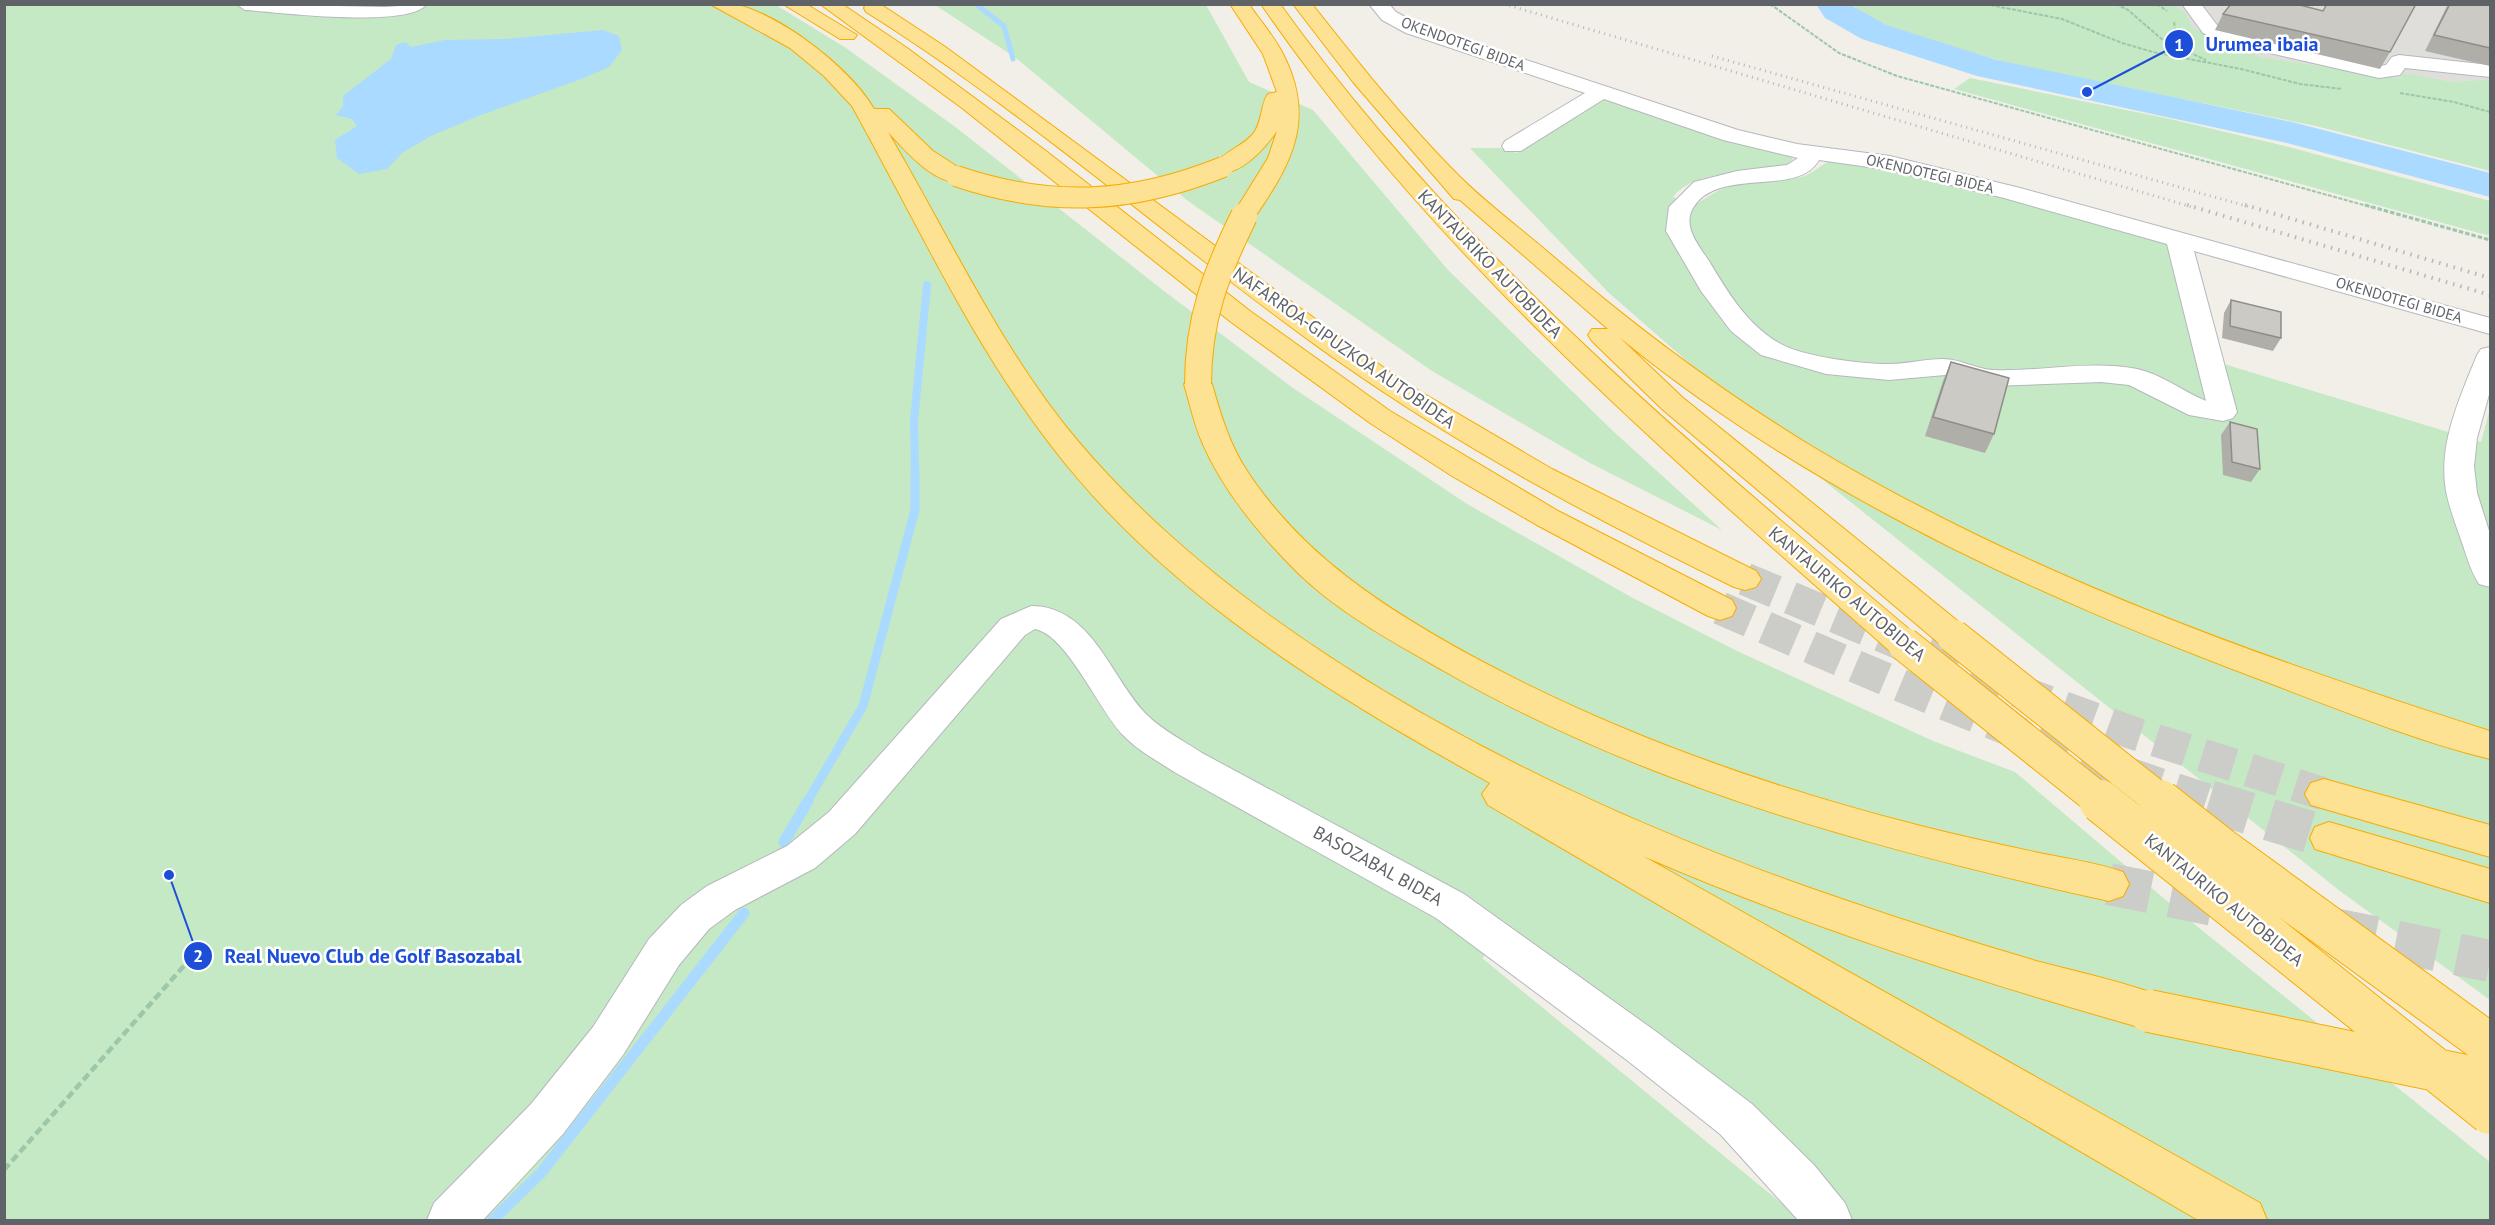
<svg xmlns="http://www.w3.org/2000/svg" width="2495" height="1225" font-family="'PT Sans',sans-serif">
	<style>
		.industrial { fill: #e0deda }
		.green { fill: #c5e8c5 }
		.water { fill: #aadaff }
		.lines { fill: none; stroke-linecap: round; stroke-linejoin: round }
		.stream-far3 { stroke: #aadaff; stroke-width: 5 }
		.stream-far2 { stroke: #aadaff; stroke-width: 8 }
		.stream-far1 { stroke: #aadaff; stroke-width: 9 }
		.stream { stroke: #aadaff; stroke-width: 11 }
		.river { fill: #aadaff; fill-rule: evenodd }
		.highway-tunnel-far1 { stroke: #ccccc8; stroke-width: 33; stroke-dasharray: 33 16; stroke-linecap: butt }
		.highway-tunnel { stroke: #ccccc8; stroke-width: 42; stroke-dasharray: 42 21; stroke-linecap: butt }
		.minor-casing { stroke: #b5b8bc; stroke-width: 2 }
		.highway-casing { stroke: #f9ab00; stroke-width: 2 }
		.path-far2 { stroke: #9cc7a9; stroke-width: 2; stroke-dasharray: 4 1.5; stroke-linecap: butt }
		.path-far1 { stroke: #9cc7a9; stroke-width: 3; stroke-dasharray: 4.5 2; stroke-linecap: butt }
		.path { stroke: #9cc7a9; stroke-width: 4.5; stroke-dasharray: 8 4; stroke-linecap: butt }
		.minor { fill: #fff; fill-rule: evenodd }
		.highway { fill: #fde293; fill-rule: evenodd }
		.rail-far1 { stroke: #b6b7b8; stroke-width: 3; stroke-dasharray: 1 4.5; stroke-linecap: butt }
		.rail { stroke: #b6b7b8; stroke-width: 4; stroke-dasharray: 1.5 6; stroke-linecap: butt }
		.highway-bridge-far3-casing { stroke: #f9ab00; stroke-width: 22; stroke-linecap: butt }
		.highway-bridge-far2-casing { stroke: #f9ab00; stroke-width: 28; stroke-linecap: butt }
		.highway-bridge-far1-casing { stroke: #f9ab00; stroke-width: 35; stroke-linecap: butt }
		.highway-bridge-casing { stroke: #f9ab00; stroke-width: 44; stroke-linecap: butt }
		.highway-bridge-far3 { stroke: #fde293; stroke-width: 20 }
		.highway-bridge-far2 { stroke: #fde293; stroke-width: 26 }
		.highway-bridge-far1 { stroke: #fde293; stroke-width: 33 }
		.highway-bridge { stroke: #fde293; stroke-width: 42 }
		.wall { fill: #afaea9 }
		.building { fill: #cccac5; stroke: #8f8d8a; stroke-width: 1.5 }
		.labels { text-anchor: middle; stroke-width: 5; stroke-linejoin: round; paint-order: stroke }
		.far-street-label { font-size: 15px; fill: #5f6368; stroke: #fff }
		.street-label { font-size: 18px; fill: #5f6368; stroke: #fff }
		.leader { fill: none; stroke: #1d4ed8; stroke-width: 2 }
		.callout-dot { fill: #1d4ed8; stroke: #fff; stroke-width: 2 }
		.mark-label { font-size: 18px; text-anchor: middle; font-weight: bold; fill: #fff }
		.callout-label { font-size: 20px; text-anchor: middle; font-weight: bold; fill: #1d4ed8; stroke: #fff; stroke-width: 5; stroke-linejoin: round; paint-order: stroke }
	</style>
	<rect width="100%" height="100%" fill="#f1efe8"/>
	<!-- industrial -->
	<path class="industrial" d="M2172 5H2490V79L2454 82 2404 73 2399 78 2261 57 2192 27 2185 11Z"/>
	<!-- green -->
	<path class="green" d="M4 5H776L846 48 954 126 1164 291 1293 388 1467 504 1631 597 1735 650 1933 741 2015 772 2193 923 2490 1162V1220H1847L1808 1169 1507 937 1482 958 1802 1220H5Z
		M935 5H1206L1249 82 1313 110 1448 270 1614 432 1722 530 1590 463 1432 371 1188 201 1016 58Z
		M1852 5H2172L2185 11 2192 27 2261 57 2399 78 2404 73 2454 82 2490 79V171L2316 126 2019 66 1881 26Z
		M1970 78 2170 119 2285 146 2490 201V236L1954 89Z
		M1606 99 1789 155 1793 159C1779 181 1701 161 1673 197L1695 205C1711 194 1726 185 1745 181 1764 178 1783 181 1801 177 1814 174 1821 163 1833 160 1945 177 2055 211 2165 241L2172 251 2201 357 2481 442 2490 409V1000L2340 891 1828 484 1609 293 1470 148H1500L1517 153 1597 100Z"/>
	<!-- water -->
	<path class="water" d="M603 30 619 36 622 50 609 67 584 78 478 116 431 136 402 153 387 169 359 174 337 158 335 140 357 126 352 119 336 115 343 106V96L391 59 396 45 406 42 411 47 445 40 505 39Z"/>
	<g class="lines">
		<!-- stream-far3 -->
		<path class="stream-far3" d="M976 4 1004 26 1013 59"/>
		<!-- stream-far2 -->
		<path class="stream-far2" d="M915 469 914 421 927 285"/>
		<!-- stream-far1 -->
		<path class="stream-far1" d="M807 802 863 706 915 510V468"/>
		<!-- stream -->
		<path class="stream" d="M784 842 808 801
			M493 1220 541 1173 744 913"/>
		<!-- river -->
		<path class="river" d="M1816 4H1849L1886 25 1997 60 2292 122 2490 173V197L2287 143 1977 76 1862 39 1825 18Z"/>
		<!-- highway-tunnel-far1 -->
		<path class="highway-tunnel-far1" d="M1745 579 1991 681 2130 732 2324 794
			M1720 608C1882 678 2046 750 2214 802"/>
		<!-- highway-tunnel -->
		<path class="highway-tunnel" d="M2209 801 2329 838
			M2109 884 2234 909
			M2334 929 2490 961"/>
		<!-- minor casing -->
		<g class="minor-casing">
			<path id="minor" d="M236 4 385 7 427 4C408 29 278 12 245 10Z
				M1369 4H1389L1396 12 1420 25 1738 130 1797 144 1890 156 2020 188 2490 318V334L2194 251 2237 412 2233 418 2223 421 2189 415 2129 385 2101 382 1990 386 1945 375 1889 380 1826 374 1761 355 1731 331 1701 291 1666 231 1669 207 1694 182 1737 171 1787 165 1798 158 1723 140 1604 99 1521 151H1505L1502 146 1505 141 1585 93 1406 33 1382 20ZM1819 160 1890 170 2004 198 2167 244 2206 401C2184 392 2161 374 2137 369 2089 360 2040 372 1992 370 1976 369 1960 359 1943 359 1925 359 1907 364 1889 364 1861 364 1803 357 1779 343 1747 325 1727 291 1709 261 1699 246 1682 227 1693 208 1718 166 1798 198 1819 160Z
				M2182 4H2201L2217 25 2228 32 2379 66 2386 65 2392 57 2399 55 2490 65V77L2405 68 2400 75 2379 78 2222 42 2203 33Z
				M2490 347V391L2477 438 2474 466 2477 493 2490 534V587L2479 584C2469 568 2466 553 2460 537 2454 519 2447 502 2445 484 2440 439 2461 395 2477 355L2481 349Z
				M1031 606C1093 606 1111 680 1148 716 1164 731 1184 741 1202 753L1464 894 1658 1033 1752 1104 1814 1165 1845 1203 1852 1220H1798L1720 1134 1628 1061 1436 918 1176 773C1158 761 1138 751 1123 735 1100 712 1067 635 1035 629L1025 635 855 834 815 868 735 910 709 929 679 965 623 1055 563 1134 483 1220H427L434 1203 531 1104 593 1027 649 939 681 905 707 886 787 846 829 812 1001 619Z"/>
		</g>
		<!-- highway casing -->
		<g class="highway-casing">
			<path id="highway" d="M710 4C719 4 730 3 738 5 784 17 851 69 874 109H889L933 151 964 171 967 176 964 181C936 188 905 150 888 132 947 233 1002 351 1077 440 1257 654 1572 807 1833 896 1902 920 1971 942 2040 962 2082 973 2124 982 2164 997L2170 1011 2164 1025 2149 1030C1977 981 1807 927 1643 856L2260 1203 2267 1220H2198L1488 805 1482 794 1490 783C1330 694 1166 595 1053 448 972 344 916 221 852 106L824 76 790 48Z
				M783 4H806L857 35 854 39H840Z
				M820 4H842L907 48 1046 151 1250 311 1390 411 1558 511 1732 600 1736 608 1732 616 1720 620 1708 616 1537 525 1452 476 1370 423 1231 322 962 108Z
				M866 4H880L944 46 1279 293 1404 382 1552 469 1756 571 1761 579 1756 587 1745 590 1734 587C1597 520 1463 449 1338 361 1179 249 1031 115 866 12L864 8Z
				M1230 4H1249C1260 21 1274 36 1283 54 1317 120 1291 165 1252 221H1236L1232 216 1268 158 1277 131C1264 149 1239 178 1215 172L1212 167C1221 153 1242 147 1253 134 1263 121 1260 105 1268 94L1277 92 1263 54Z
				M1261 4H1280C1456 249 1687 442 1916 635L1921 644 1916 653 1904 656 1892 653C1665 453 1434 255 1261 4Z
				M1293 4H1312C1357 61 1403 119 1454 171 1485 203 1523 230 1556 259 1637 328 1722 392 1813 447 2023 573 2258 657 2490 731V759C2414 740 2338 709 2264 681 2036 596 1808 492 1619 337L1682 397 1965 627 1970 636 1965 645 1953 648 1941 645 1662 409 1592 341 1588 335 1592 329H1608L1460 200 1454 199 1353 82Z
				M1198 376 1208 378 1212 384C1221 416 1230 446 1249 474 1304 556 1383 607 1468 654 1609 731 1761 785 1917 825 1959 836 2002 845 2044 854 2070 859 2098 863 2123 872L2129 884 2123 896 2109 901C1879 850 1650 789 1444 671 1393 642 1339 613 1297 572 1260 535 1223 491 1202 442 1194 424 1190 404 1184 384L1188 378Z
				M2324 779 2490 825V857L2311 805 2305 794 2311 783Z
				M2329 822 2490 869V903L2315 849 2310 838 2315 827Z"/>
		</g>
		<!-- path-far2 -->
		<path class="path-far2" d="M1770 4 1839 53 1897 76 2371 207
			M1985 4 2062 19 2122 43 2153 52 2241 69 2300 84 2342 89
			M2116 4 2128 10 2164 41 2206 60
			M2157 4 2167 11
			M2174 22 2177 44
			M2177 44 2194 48
			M2400 93 2454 102 2490 112"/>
		<!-- path-far1 -->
		<path class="path-far1" d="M2365 205 2490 240"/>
		<!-- path -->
		<path class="path" d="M4 1170 189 960"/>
		<!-- minor -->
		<use href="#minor" class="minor"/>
		<!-- highway -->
		<use href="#highway" class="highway"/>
		<!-- rail-far1 -->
		<path class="rail-far1" d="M1504 4 2192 207
			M1712 56 2250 207"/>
		<!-- rail -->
		<path class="rail" d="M2187 205 2490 295
			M2245 205 2490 278"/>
		<!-- highway-bridge-far3 casing -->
		<g class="highway-bridge-far3-casing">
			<path id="highway-bridge-far3" d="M956 176C1050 208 1131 204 1223 167"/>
		</g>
		<!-- highway-bridge-far2 casing -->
		<g class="highway-bridge-far2-casing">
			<path id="highway-bridge-far2" d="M1198 384C1198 319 1216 273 1244 216"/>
		</g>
		<!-- highway-bridge-far1 casing -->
		<g class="highway-bridge-far1-casing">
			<path id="highway-bridge-far1" d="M1953 636 2162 802
				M1904 644 2102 802"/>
		</g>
		<!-- highway-bridge casing -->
		<g class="highway-bridge-casing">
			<path id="highway-bridge" d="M2100 801 2490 1113
				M2160 801 2221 849 2490 1045
				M2149 1011 2490 1081"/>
		</g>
		<!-- highway-bridge-far3 -->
		<use href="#highway-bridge-far3" class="highway-bridge-far3"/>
		<!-- highway-bridge-far2 -->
		<use href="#highway-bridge-far2" class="highway-bridge-far2"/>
		<!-- highway-bridge-far1 -->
		<use href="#highway-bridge-far1" class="highway-bridge-far1"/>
		<!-- highway-bridge -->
		<use href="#highway-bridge" class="highway-bridge"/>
	</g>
	<!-- wall -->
	<path class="wall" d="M2448 4H2490V66L2425 51Z
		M2223 14 2390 52 2380 69 2215 30Z
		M2231 300 2281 338 2273 351 2222 338 2224 313Z
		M1951 362 1994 434 1985 453 1925 436 1943 381Z
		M2230 422 2260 469 2251 482 2223 475 2221 435Z"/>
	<!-- building -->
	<path class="building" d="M2231 4H2296L2323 11 2327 4H2416L2390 52 2223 14Z
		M2450 4H2490V48L2434 35Z
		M2231 300 2281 312V338L2230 326Z
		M1951 362 2009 378 1994 434 1933 417Z
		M2230 422 2257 429 2260 469 2232 462Z"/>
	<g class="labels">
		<!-- far-street labels -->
		<g class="far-street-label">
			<text transform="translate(1463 44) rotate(20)" y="5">OKENDOTEGI BIDEA</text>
			<text transform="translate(1930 174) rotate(13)" y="5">OKENDOTEGI BIDEA</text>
			<text transform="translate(2399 300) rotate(16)" y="5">OKENDOTEGI BIDEA</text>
		</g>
		<!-- street labels -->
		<g class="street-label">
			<text transform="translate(1490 264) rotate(46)" y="6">KANTAURIKO AUTOBIDEA</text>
			<text transform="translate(1344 348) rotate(35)" y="6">NAFARROA-GIPUZKOA AUTOBIDEA</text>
			<text transform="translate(1847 594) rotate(40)" y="6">KANTAURIKO AUTOBIDEA</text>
			<text transform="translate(1378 866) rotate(29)" y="6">BASOZABAL BIDEA</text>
			<text transform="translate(2224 900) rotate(39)" y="6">KANTAURIKO AUTOBIDEA</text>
		</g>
	</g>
	<!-- callouts -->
	<path class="leader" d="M2087 92L2179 44M169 875L198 956"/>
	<g class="callout-dot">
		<circle cx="2087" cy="92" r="6"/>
		<circle cx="169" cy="875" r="6"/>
		<circle cx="2179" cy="44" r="15"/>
		<circle cx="198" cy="956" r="15"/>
	</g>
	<g class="mark-label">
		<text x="2179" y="51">1</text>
		<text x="198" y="962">2</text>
	</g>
	<g class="callout-label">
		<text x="2262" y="51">Urumea ibaia</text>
		<text x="373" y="963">Real Nuevo Club de Golf Basozabal</text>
	</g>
	<!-- border -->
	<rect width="2495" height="1225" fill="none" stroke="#5f6368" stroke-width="12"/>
</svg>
